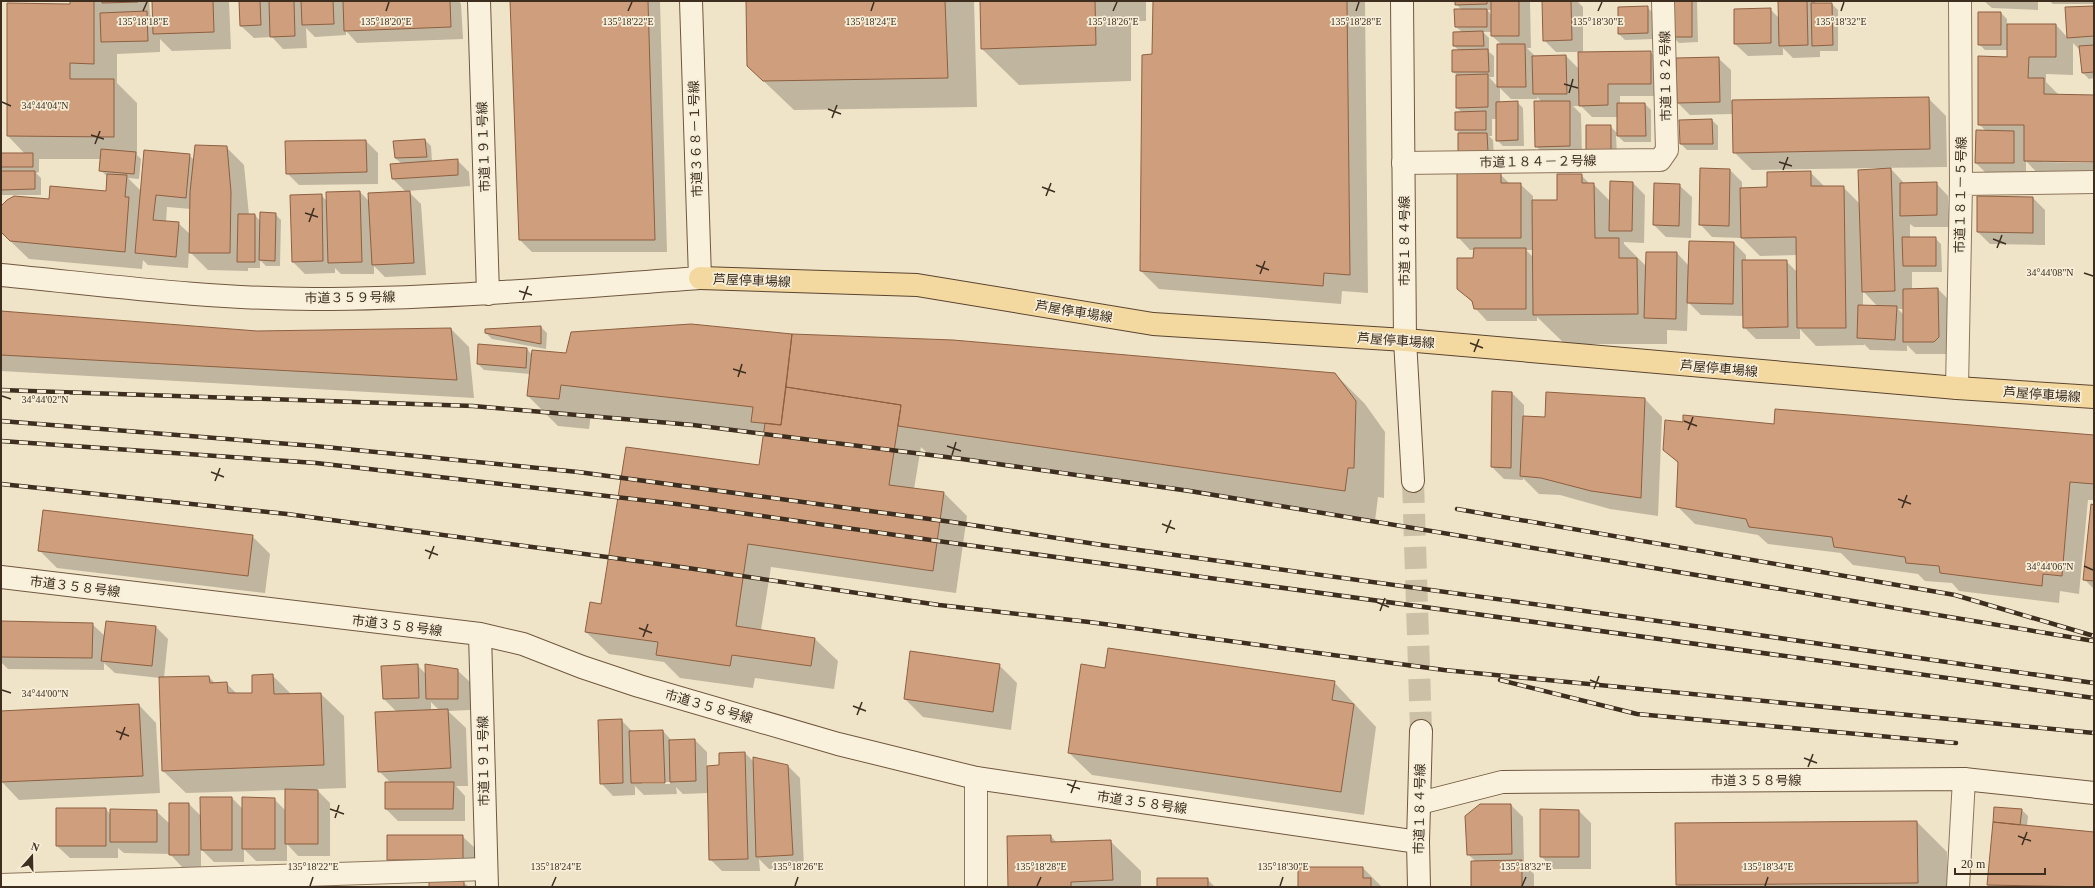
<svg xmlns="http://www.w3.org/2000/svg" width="2095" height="888" font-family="'Times New Roman','Noto Sans JP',serif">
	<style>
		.shadow { fill: #0003; fill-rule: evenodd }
		.building { fill: #cf9f7d; stroke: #8d5f41 }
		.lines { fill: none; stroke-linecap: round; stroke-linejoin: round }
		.secondary-tunnel { stroke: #ccc0a6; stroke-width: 22; stroke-dasharray: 22 11; stroke-linecap: butt }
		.street-casing { stroke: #8d765c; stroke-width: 24 }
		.secondary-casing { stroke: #6f573f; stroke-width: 24 }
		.primary-casing { stroke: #5b4430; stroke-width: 24 }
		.street { stroke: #faf1dc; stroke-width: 22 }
		.secondary { stroke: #faf1dc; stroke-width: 22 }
		.primary { stroke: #f3d9a0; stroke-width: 22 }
		.rail-casing { stroke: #3d2e20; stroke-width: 4.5 }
		.rail { stroke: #f7eed8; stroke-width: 3; stroke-dasharray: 9; stroke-linecap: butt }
		.ticks { fill: none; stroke: #3d2e20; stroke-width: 1.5 }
		.labels { text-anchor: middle; stroke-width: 3.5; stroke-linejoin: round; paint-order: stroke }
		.street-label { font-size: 13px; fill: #3d2e20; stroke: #f7eed8 }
		.ticks-label { font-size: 10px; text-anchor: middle; fill: #3d2e20; stroke: #f7eed8; stroke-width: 3.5; stroke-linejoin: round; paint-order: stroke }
	</style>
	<rect width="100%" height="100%" fill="#f0e4c8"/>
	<!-- shadow -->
	<path class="shadow" d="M71 1H149L150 15 154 19 153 1H229L231 49 172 51 160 39V52L117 54V83L137 103V155L141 159 139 179 128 178 141 191 189 155 194 160 226 147 244 165 249 215H255L260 221 275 214 281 220 280 266H266L260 260V268H248V271L208 270 189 251 188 268 148 265 143 260 142 269 29 259 4 235 1 230V209L107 192 108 177 100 170 101 159H39V172L36 173 41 178V195H1V154H25L8 136V4L71 5ZM167 207 191 209V235L178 223 166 222Z
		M240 1H459L461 4 463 39 357 43 346 31V35L315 37 306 28 307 48 283 49 272 37 254 38 241 26Z
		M511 1H660L667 252H532L520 240Z
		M747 1H974L977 107 794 110 748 66Z
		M981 1H1146V21H1131V81L1019 85 982 49Z
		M1154 1H1365L1368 293 1342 291 1341 304 1159 289 1141 271 1153 55Z
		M1456 1H1530L1531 48H1527L1536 57 1566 56 1579 69V52H1556L1544 40 1543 1H1577L1583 7V53L1650 52 1662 64 1663 96H1620V104H1645L1651 110V142H1624L1616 134 1617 158H1593L1610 126 1618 134V117H1592L1579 104V106H1573L1581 114 1582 158 1548 159 1536 146 1542 102 1537 97V99H1511L1500 88V103L1517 102 1523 108 1524 146H1503L1497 140V119H1492V136H1489L1493 140 1494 157 1461 134 1456 130 1463 113 1457 108V75L1453 72 1460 51 1454 46 1462 32 1456 27 1462 10 1456 4ZM1487 10H1492V15ZM1483 32H1492V36L1502 45 1498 87 1489 77H1494V56L1489 52V38Z
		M1672 1H1697L1698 42 1679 43 1673 37Z
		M1779 1H1814L1816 4H1832L1838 10V51H1820V57L1793 58 1783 48V55L1748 56 1735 44 1770 9 1780 19Z
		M1984 1H2038V10L1992 8Z
		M2049 1H2094V4H2053Z
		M1647 7 1653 13 1654 39 1625 40 1619 34Z
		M2094 7V78L2089 79 2083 73 2080 50 2073 43V75L2046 74V82L2060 96H2094V161L2042 160V162L2094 163V179H2043L2026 161V175H1988L1976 163 1986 131 1979 124 2008 58V50H1985L1979 44 2001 13 2007 19V25H2056L2068 38Z
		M1718 58 1731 70V101L1928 98 1946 116 1947 167 1752 170 1734 152 1733 114 1690 115 1678 103Z
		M1712 120 1718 126V150H1687L1681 144 1680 121Z
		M425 140 431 146 432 162 457 160 469 172 470 186 408 191 421 204 426 275 385 277 374 266V274H341L335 268V273L305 274 293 262 321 195 328 202 360 192 369 201 406 192 393 179 402 164 395 158Z
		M366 141 378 153V184L299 185 287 173Z
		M1890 168 1905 184 1936 183 1948 196 1949 227H1914L1910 224V238H1935L1941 244 1942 272H1912V290L1938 289 1950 301V350L1946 354H1916L1907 345V351L1870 350 1864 344V345L1816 346 1800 329V339H1756L1744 327V316L1701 315 1688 302 1687 331 1667 330V344H1565L1537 317V321H1487L1475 308 1473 303 1458 288 1474 259V250H1470L1458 237 1500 174 1510 184H1520L1533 196V201H1558L1581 175 1590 184H1593L1610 201 1633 183 1645 195 1644 243 1624 242V244L1647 267 1677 253 1689 266 1734 243 1746 255V261H1786L1797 272V255L1760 256 1742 238 1712 237 1700 224 1701 169 1730 170 1742 182V188H1768L1810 172 1825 187H1843L1860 204ZM1526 250H1534V258ZM1863 291 1878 307 1863 306ZM1898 309H1904V315Z
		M1655 184 1679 185 1692 197 1691 238 1666 237 1654 225Z
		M2033 198 2045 210V245L1990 244 1978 232Z
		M1 312 257 332 451 329 469 347 474 398 1 371Z
		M691 325 792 335 1335 374 1365 404 1385 432 1384 498 1378 497 1375 521 929 455 921 447 914 489 944 493 967 516 956 593 771 567 761 630 815 639 838 661 834 689 755 678 753 688 680 678 664 662 609 654 586 632 602 605 760 467 765 434 591 414 589 429 558 426 528 396 530 374 484 370 478 364 479 345 527 349 532 355 567 354Z
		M541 327 547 333 546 349 492 339 486 333Z
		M1493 392 1512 393 1524 405V417L1546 418 1645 399 1662 417 1658 516 1610 509 1560 495 1539 494 1523 478V480L1504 479 1492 467Z
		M1775 425 2094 436V500H2088L2079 594 2060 591 2059 603 1959 591 1952 583 1925 581 1918 574 1853 565 1841 553 1768 544 1758 535 1695 524 1677 506 1679 464 1664 449Z
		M2094 506V589L2084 579Z
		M252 536 270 554 265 593 57 568 39 550Z
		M1 622 92 624 105 636 156 627 168 639 164 678 209 677 216 684 226 683 237 694H253L272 675 292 695 321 694 344 716 346 788 316 789 330 803V856H298L287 844V861H256L244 849V862H214L201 849V867H182L170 854 124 853 118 848V858H70L57 846 106 809 111 815 156 811 170 824 189 804 202 817 232 798 243 809 274 799 286 811V790L186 793 163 771 160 678 115 673 104 663V670L8 669 1 662Z
		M417 665 426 674 457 670 470 682V710L448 711 466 728 468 786H456L465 796V821H398L386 809 391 783 379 771 397 712 384 699 382 667ZM431 702 439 710 431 711Z
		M999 665 1017 683 1011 730 923 717 905 699Z
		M1106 669 1334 682 1376 727 1364 815 1092 775 1069 753Z
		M139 705 156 723 160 793 19 800 2 782 1 712Z
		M621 720 633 732 663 731 672 741 695 740 707 752V767L720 766 745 753 754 762 788 766 800 778 804 867 769 869 759 859 760 871H722L710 859 708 793 683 794 676 787 677 794 644 795 635 786V795L613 796 601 783ZM642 782H670V784H642Z
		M1511 805 1523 817 1524 864 1534 874V887H1472L1476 862 1468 854Z
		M2022 810 2028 816 2027 826 2094 833V887H1990L1988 885Z
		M1579 811 1591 823V869H1553L1541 856Z
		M1917 822 1947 852V887H1680L1677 884Z
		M462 836 475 848V872H401L388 860Z
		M1051 836 1057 843 1110 841 1141 871V887H1009Z
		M1363 868 1382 887H1299Z
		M1207 879 1215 887H1158Z
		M463 882 469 887H430Z"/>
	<!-- building -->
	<path class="building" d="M70 1H94V64L70 63V79H114V137L7 136V3L70 4Z
		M102 1H138V2L102 3Z
		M152 1H213L214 32 153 34Z
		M239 1H260L261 25 240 26Z
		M269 1H294L295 36 270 37Z
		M301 1H333L334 24 302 25Z
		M343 1H450L451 27 344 31Z
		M510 1H648L655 240H519Z
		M746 1H945L948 78 763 81 747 66Z
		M980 1H1095L1096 45 981 49Z
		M1153 1H1347L1350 275 1324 273 1323 286 1140 271 1142 55 1152 54Z
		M1455 1H1487V4L1455 5Z
		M1491 1H1519V36H1491Z
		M1542 1H1571L1572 40 1543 41Z
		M1671 1H1692V37H1672Z
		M1778 1H1807L1808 45 1779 46Z
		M1811 3H1832L1833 45 1812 46Z
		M1648 6V33L1618 34V7Z
		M2094 6V36L2067 38 2065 7Z
		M1771 8V43L1734 44V9Z
		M1454 9H1487V27H1455Z
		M147 11 148 41 101 42 100 13Z
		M1978 12H2001V45H1978Z
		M2007 24H2056V57H2029L2028 78H2044V94L2094 95V162L2024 161V125H1978V56L2007 57Z
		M1483 31 1484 46H1453V32Z
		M1497 44H1525L1526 87H1497Z
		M2094 45V72L2082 73 2079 46Z
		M1488 49 1489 72H1452V50Z
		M1651 51V84H1608V105L1579 106 1578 52Z
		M1566 55 1567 94H1533L1532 56Z
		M1719 57 1720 102 1677 103 1676 58Z
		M1488 74V107L1456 108V75Z
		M1929 97 1930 149 1733 153 1732 100Z
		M1518 101V140L1496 141V102Z
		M1534 101H1570V146L1535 147Z
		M1617 103H1645L1646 136H1617Z
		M1486 111V130H1455V112Z
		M1712 119 1713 144H1680L1679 120Z
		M1586 125H1611V152L1586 153Z
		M1976 130 2014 131V163H1975Z
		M1458 133H1487L1488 152H1458Z
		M425 139 427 157 395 158 393 141Z
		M366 140 367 172 286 174 285 141Z
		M195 145 227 146 231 192 230 253H189L190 192Z
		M101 149 136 152 134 174 99 171Z
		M144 150 190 154 186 198 156 195 153 220 179 222 176 257 135 253Z
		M1 153H33V167H1Z
		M458 159V175L392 179 390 164Z
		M1700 168 1730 169 1729 226 1699 225Z
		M1891 168 1895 291 1862 292 1858 170Z
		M1 171H35V189L1 190Z
		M1811 171V186H1844L1846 328H1797L1796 237 1741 238 1740 188 1767 187V172Z
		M1457 173H1501V183H1521V238H1457Z
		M107 174 127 175 125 197H129L125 252 10 241 1 232V206L7 200 14 196 49 199 50 186 106 191Z
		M1557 174H1582V183H1594L1595 238H1619V258H1637L1638 314 1533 315 1532 200H1557Z
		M1610 181 1633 182 1632 231H1609Z
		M1937 182V215L1900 216V183Z
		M1654 183 1680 184 1679 226 1653 225Z
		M360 191 362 262 328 263 326 192Z
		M410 191 414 263 372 265 368 193Z
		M322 194 323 261 292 262 290 195Z
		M1977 196 2033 197V233L1977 232Z
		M260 212 276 213 275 261 259 260Z
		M238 214H255V262H237Z
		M1902 237H1936V266H1903Z
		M1689 241 1734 242 1733 304 1687 303Z
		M1474 248H1526V309H1474L1472 301 1457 289V258H1473Z
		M1646 252H1677L1676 319 1644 318Z
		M1742 260H1787L1788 327 1743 328Z
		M1938 288 1939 337 1934 342H1903V289Z
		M1858 305 1897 306 1895 340 1857 338Z
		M1 311 257 331 451 328 457 380 1 355Z
		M691 324 792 334 781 425 751 422 753 407 561 385 559 399 527 396 532 350 566 353 571 332Z
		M541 326V344L485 333V329Z
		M792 334 953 340 1335 373 1356 401 1354 468H1348L1345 491 898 426 901 405 786 387Z
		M478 344 527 348 526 368 477 364Z
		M786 387 901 405 889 485 944 492 933 571 748 544 736 626 815 638 811 666 732 655 730 666 656 655 658 642 585 632 590 602 601 604 626 447 759 465 765 423 781 425Z
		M1492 391 1512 392 1511 468 1491 467Z
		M1546 392 1645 398 1641 498 1591 491 1541 478 1520 476 1523 416 1545 417Z
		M1775 409 2094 435V484L2070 482 2062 576 2043 574 2042 586 1940 573 1939 566 1906 563 1905 557 1834 547 1832 537 1749 527 1746 519 1676 507 1678 462 1663 450 1665 420 1683 422V415L1774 424Z
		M2091 504 2094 505V581L2083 580Z
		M43 510 253 535 248 576 38 551Z
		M1 621 93 623 92 658 1 657Z
		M106 621 156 626 152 666 101 661Z
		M1108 648 1335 681 1332 700 1354 704 1341 792 1068 753 1081 664 1105 668Z
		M910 651 1000 664 993 712 904 699Z
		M418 664 419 698 383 699 381 666Z
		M425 664 458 669V699H426Z
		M273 674 274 694 321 693 324 765 162 771 159 677 209 676 210 683 227 682 228 693H252V675Z
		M139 704 143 776 1 782V711Z
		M448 709 451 768 378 772 375 712Z
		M622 719 623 783 600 784 598 720Z
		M663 730 665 783H631L629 731Z
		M695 739 696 781 670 782 669 740Z
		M745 752 748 859 709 860 707 766 719 765V753Z
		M753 757 788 765 793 855 756 857Z
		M385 782H454L453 809H385Z
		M285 789 318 790V844H285Z
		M200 797H232V850H201Z
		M242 797 275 798V849H242Z
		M169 803H189V855H169Z
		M1480 804H1511L1512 854 1467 855 1465 816Z
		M1994 807 2022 809 2020 825 1993 822Z
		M56 808H106V846H56Z
		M110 809 157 810V842H110Z
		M1540 809 1579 810V857H1540Z
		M1917 821 1918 883 1676 885 1675 823Z
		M1993 822 2094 832V887L1987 885Z
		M387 835H463V860H387Z
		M1051 835V842L1111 840 1113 880 1071 882V887H1008L1007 836Z
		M1522 860V887H1471V861Z
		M1298 867H1363V878H1371V887H1298Z
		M1157 878H1208V887H1157Z
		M429 881H464V887H429Z"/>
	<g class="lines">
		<!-- secondary-tunnel -->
		<path class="secondary-tunnel" d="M1413 481 1421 731"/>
		<!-- street casing -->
		<g class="street-casing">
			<path id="street" d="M1403 163 1660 160 1667 150 1663 1
				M1961 184 2094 182
				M1957 388 1961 184 1960 1
				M1 885 486 869
				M976 887V778
				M1958 887 1964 779"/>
		</g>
		<!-- secondary casing -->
		<g class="secondary-casing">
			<path id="secondary" d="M479 1 488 294
				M1402 1 1405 340 1413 481
				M1 275C105 285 209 299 313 299 443 299 571 287 700 278L691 1
				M1 577 480 634 523 644 582 667 639 686 838 744 976 778 1418 842
				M480 634 487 887
				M1420 803 1502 782 1964 779 2094 793
				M1419 887 1418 842 1421 731"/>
		</g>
		<!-- primary casing -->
		<g class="primary-casing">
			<path id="primary" d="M700 278 917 285 1153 324 1405 340 1957 388 2094 397"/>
		</g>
		<!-- street -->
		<use href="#street" class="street"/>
		<!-- secondary -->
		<use href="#secondary" class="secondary"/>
		<!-- primary -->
		<use href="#primary" class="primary"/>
		<!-- rail casing -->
		<g class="rail-casing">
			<path id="rail" d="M1 390 473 406 693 425 962 459 1190 491 2094 641
				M1 421 315 446 578 472 952 522 1102 545 1709 628 2094 683
				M1 441 316 463 677 504 945 542 2094 698
				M1 484 287 514 674 566 939 605 1089 622 1444 670 2094 733
				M1457 509 1955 595 2094 636
				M1500 680 1637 714 1956 743"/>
		</g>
		<!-- rail -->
		<use href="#rail" class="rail"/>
	</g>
	<!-- ticks -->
	<path class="ticks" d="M143 11 147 2M386 11 389 2M628 11 632 2M871 11 874 2M1113 11 1117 2M1356 11 1359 2M1598 11 1602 2M1841 11 1844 2M1564 84 1578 88M1569 93 1573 79M2 102 11 106M828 109 841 114M832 118 837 105M91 135 104 139M95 144 100 131M1779 162 1792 166M1783 170 1788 157M1042 187 1055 192M1046 196 1051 183M305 213 318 217M309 222 314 208M1993 239 2006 244M1997 248 2002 235M1256 265 1269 270M2084 273 2093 276M1260 274 1265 261M519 291 532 295M523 300 528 286M1470 343 1483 348M1474 352 1479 339M733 369 746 373M738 377 742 364M2 396 11 399M1684 421 1697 426M1688 430 1693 417M947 446 961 451M952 455 956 442M211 472 224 477M215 481 220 468M1898 499 1911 504M1902 508 1907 495M1162 524 1175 529M1166 533 1171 520M425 550 438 555M429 559 434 546M2084 566 2093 570M1376 602 1389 607M1380 611 1385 598M639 628 652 633M643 637 648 624M1590 680 1603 685M1594 689 1599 676M2 690 11 693M853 706 866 711M857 715 862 702M116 731 129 736M120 740 125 727M1804 758 1817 763M1808 767 1813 754M1067 784 1080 789M1071 793 1076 780M330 809 344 814M335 818 339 805M2018 836 2031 841M2022 845 2027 832M310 886 313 877M552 886 556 877M795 886 798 877M1037 886 1041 877M1280 886 1283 877M1522 886 1526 877M1765 886 1768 877"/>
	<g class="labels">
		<!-- street labels -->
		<g class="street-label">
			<text transform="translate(1665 76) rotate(-91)" y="5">市道１８２号線</text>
			<text transform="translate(695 139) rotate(-92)" y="5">市道３６８－１号線</text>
			<text transform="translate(483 147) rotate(-92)" y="5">市道１９１号線</text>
			<text transform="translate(1538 161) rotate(-1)" y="5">市道１８４－２号線</text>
			<text transform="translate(1960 195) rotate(-89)" y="5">市道１８１－５号線</text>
			<text transform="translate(1404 241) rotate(-90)" y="5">市道１８４号線</text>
			<text transform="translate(752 280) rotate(2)" y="5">芦屋停車場線</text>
			<text transform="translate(350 297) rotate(-1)" y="5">市道３５９号線</text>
			<text transform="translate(1074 311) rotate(9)" y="5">芦屋停車場線</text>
			<text transform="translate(1396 340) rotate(4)" y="5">芦屋停車場線</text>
			<text transform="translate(1719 368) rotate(5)" y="5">芦屋停車場線</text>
			<text transform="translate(2042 394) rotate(4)" y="5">芦屋停車場線</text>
			<text transform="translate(75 586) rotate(7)" y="5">市道３５８号線</text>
			<text transform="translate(397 625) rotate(7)" y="5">市道３５８号線</text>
			<text transform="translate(709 706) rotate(16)" y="5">市道３５８号線</text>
			<text transform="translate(483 761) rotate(-91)" y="5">市道１９１号線</text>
			<text x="1756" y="785">市道３５８号線</text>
			<text transform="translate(1142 802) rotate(8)" y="5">市道３５８号線</text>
			<text transform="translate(1419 809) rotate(-89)" y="5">市道１８４号線</text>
		</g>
	</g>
	<g class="ticks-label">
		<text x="143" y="25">135°18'18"E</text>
		<text x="628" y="25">135°18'22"E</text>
		<text x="871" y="25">135°18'24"E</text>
		<text x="1841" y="25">135°18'32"E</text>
		<text x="386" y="25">135°18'20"E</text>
		<text x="1113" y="25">135°18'26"E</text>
		<text x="1356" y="25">135°18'28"E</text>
		<text x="1598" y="25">135°18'30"E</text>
		<text x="45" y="109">34°44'04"N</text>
		<text x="2050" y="276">34°44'08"N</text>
		<text x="45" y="403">34°44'02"N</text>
		<text x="2050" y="570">34°44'06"N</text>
		<text x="45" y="697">34°44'00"N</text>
		<text x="313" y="870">135°18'22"E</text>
		<text x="556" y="870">135°18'24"E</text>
		<text x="798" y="870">135°18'26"E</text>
		<text x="1041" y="870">135°18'28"E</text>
		<text x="1283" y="870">135°18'30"E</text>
		<text x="1526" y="870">135°18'32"E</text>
		<text x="1768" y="870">135°18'34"E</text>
	</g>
	<!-- border -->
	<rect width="2095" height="888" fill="none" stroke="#3d2e20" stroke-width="4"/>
	<!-- north arrow -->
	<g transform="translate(32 856) rotate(20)" stroke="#f7eed8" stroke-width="3" paint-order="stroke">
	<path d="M0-3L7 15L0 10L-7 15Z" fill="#3d2e20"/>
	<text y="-6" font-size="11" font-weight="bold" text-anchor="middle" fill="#3d2e20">N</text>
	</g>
	<!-- scale -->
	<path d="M1955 868v6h90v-6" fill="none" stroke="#3d2e20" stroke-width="2"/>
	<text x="1961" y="868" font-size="12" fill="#3d2e20" stroke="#f7eed8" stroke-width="3" paint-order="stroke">20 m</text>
</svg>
